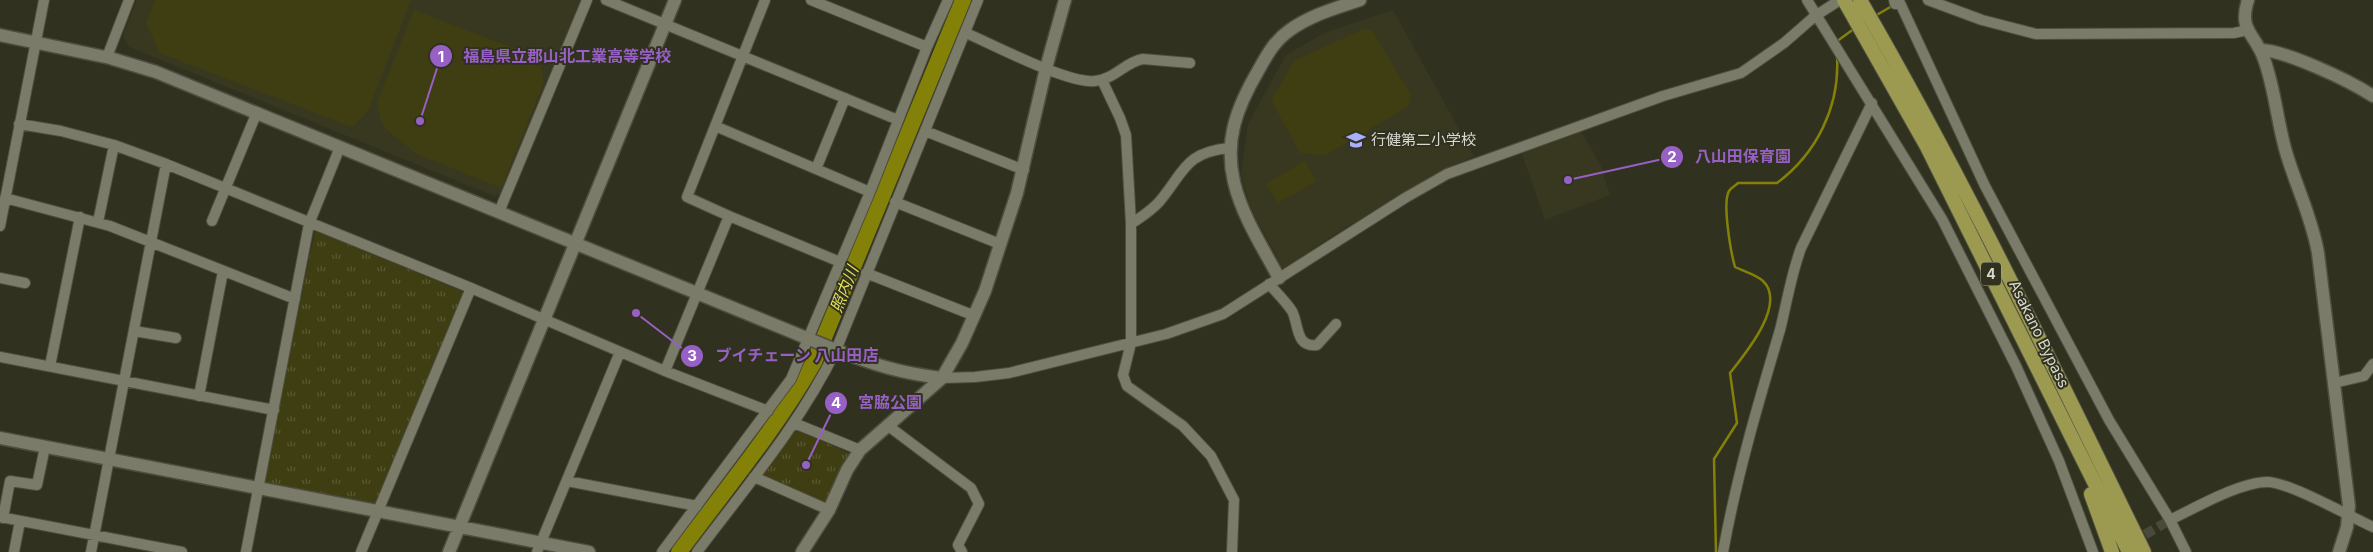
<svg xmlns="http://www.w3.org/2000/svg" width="2373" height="552" font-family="Inter,'Noto Sans JP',sans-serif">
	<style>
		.built { fill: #383820 }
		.park { fill: url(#park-tufts) }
		.pitch { fill: #3f3e12 }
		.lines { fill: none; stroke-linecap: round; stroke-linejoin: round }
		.stream { stroke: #848109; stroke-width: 2.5 }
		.river { stroke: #848109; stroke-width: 16 }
		.minor-tunnel { stroke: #4a4a3a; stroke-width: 10; stroke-dasharray: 10 5; stroke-linecap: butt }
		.minor-casing { stroke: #4e4e40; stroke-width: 12 }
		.tertiary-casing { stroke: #4e4e40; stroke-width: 15 }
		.trunk-casing { stroke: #4e4e40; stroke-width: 16 }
		.minor { stroke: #7a7b68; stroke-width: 10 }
		.tertiary { stroke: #7a7b68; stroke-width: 12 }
		.trunk { stroke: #9c9a50; stroke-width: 14 }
		.labels { text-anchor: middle; stroke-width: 4; stroke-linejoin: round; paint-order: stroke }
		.shield { fill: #313120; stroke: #a6a69a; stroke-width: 1 }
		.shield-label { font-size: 14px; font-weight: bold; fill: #d8d8ce }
		.poi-label { font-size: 15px; fill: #d8d8ce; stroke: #313120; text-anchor: start }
		.street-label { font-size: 15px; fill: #d8d8ce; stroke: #313120 }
		.water-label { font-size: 16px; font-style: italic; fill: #e5e25c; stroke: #313120 }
		.leader { fill: none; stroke: #9760c4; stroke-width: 2 }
		.callout-dot { fill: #9760c4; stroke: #313120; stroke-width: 2 }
		.mark-label { font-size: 15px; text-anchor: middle; font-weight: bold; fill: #fff }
		.callout-label { font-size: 16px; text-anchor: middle; font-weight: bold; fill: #9760c4; stroke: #313120; stroke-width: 4; stroke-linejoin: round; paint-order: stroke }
	</style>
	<defs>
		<pattern id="park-tufts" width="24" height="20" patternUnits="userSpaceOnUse" patternTransform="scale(1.25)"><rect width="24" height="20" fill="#3f3e12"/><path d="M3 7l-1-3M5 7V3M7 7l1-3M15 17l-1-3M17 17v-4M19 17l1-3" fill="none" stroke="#5a5933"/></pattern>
	</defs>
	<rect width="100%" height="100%" fill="#313120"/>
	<!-- built -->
	<path class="built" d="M137 0H581L501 195 494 196 129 47 123 36Z
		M1393 10 1474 156 1443 171 1327 239 1284 270 1254 214 1244 186 1241 172 1248 124 1286 55 1324 33Z
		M1581 131 1601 166 1610 195 1545 220 1521 152Z"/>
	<!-- park -->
	<path class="park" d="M315 231 464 292 377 503 262 483Z
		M797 430 851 454 827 502H822L763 478 761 474 793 431Z"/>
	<!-- pitch -->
	<path class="pitch" d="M155 0H411L368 111 352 127 160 53 146 23Z
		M414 10 539 58 544 82 501 188 417 154 386 129 380 118 377 102Z
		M1364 29 1372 30 1411 95 1409 106 1326 155 1300 153 1271 100 1294 61Z
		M1305 161 1317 181 1278 203 1266 184Z"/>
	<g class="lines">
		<!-- stream -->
		<path class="stream" d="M1875 16 1892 6
			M1836 42 1855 28
			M1716 552 1714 459 1737 423 1730 373C1745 354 1787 304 1763 281 1757 275 1743 271 1735 267 1731 253 1722 203 1729 191 1731 188 1735 186 1738 183H1777C1816 154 1840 107 1837 57"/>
		<!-- river -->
		<path class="river" d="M679 552C725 490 776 429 814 362L963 0"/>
		<!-- minor-tunnel -->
		<path class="minor-tunnel" d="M2132 542 2170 520"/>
		<!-- minor casing -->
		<g class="minor-casing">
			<path id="minor" d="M606 0 898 120
				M811 0 927 47
				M1807 0 1942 219 2016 366 2059 461 2093 552
				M1894 0 1895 4 1900 3 1985 186 2109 420 2170 520 2186 552
				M1928 0 1982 20 2036 34 2234 33 2248 30
				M966 33C994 45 1068 84 1095 81 1115 79 1125 62 1143 59L1190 63
				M107 57 129 0
				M1102 80 1120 118 1126 135 1131 224
				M19 124 61 131 114 145 166 164 471 288 665 371 768 411
				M715 126 870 192
				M925 131 1024 170
				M1230 148C1184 152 1184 173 1159 202 1151 211 1141 217 1131 224V343L1123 375 1127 386 1183 426 1211 456 1234 500 1232 552
				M816 169 845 98
				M5 198 110 226 295 299
				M895 202 1000 244
				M499 212 587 0
				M729 216 840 262
				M212 221 257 112
				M98 222 114 145
				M0 226 44 0
				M866 273 975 316
				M0 278 25 283
				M1269 284C1276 292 1286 302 1292 311 1299 324 1295 348 1317 345L1336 324
				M134 331 176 338
				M0 357 274 410
				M50 366 80 217
				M665 371 729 216 687 197 765 0
				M942 378 975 377 1009 373 1166 334 1223 314 1405 198 1447 174 1663 96 1741 73 1784 43 1815 16 1840 0
				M2334 383 2364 376 2373 364
				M199 396 223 271
				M794 423 860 450
				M887 425 971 488 979 504 958 545 962 552
				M754 477 829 510
				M567 481 697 506
				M0 517 182 552
				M3 518 10 481 37 485 45 447
				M2170 520C2195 508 2240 482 2267 482 2289 482 2349 516 2373 527
				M14 552 20 521
				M91 552 166 164
				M246 552 309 224 340 147
				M361 552 471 288
				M537 552 620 352
				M662 552 791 379 870 192 927 47 948 0
				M697 552C746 487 800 424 836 350L978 0
				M1723 552C1737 475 1758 404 1780 330 1787 302 1791 275 1801 248L1872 103"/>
		</g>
		<!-- tertiary casing -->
		<g class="tertiary-casing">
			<path id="tertiary" d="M2248 0C2238 31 2255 33 2264 59 2275 89 2277 121 2286 152 2296 186 2312 218 2318 253L2349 506 2347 527 2339 552
				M0 35 110 58 156 72 836 350C875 365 900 373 942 378
				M2261 50C2287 51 2350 81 2373 96
				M1279 278C1263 248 1242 216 1234 182 1224 140 1237 107 1258 71 1267 55 1274 41 1290 30 1311 15 1336 8 1360 0
				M0 438 589 552
				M449 552 675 0
				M802 552 829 510 847 470 860 450 942 378 962 343 985 291 1017 193 1046 68 1065 0"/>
		</g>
		<!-- trunk casing -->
		<g class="trunk-casing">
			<path id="trunk" d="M1844 0 1926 145 2129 552
				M1860 0C1964 179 2053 366 2144 552
				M2091 494 2112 552"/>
		</g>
		<!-- minor -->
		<use href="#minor" class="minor"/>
		<!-- tertiary -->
		<use href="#tertiary" class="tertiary"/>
		<!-- trunk -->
		<use href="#trunk" class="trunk"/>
	</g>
	<!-- icons -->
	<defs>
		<g id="school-bare" transform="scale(1.5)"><path d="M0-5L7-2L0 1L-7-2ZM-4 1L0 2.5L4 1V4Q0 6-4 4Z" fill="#a8b0fc" stroke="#313120" stroke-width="2.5" paint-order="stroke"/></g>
	</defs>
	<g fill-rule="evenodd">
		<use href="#school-bare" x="1356" y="140"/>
	</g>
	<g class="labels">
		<!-- shield labels -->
		<rect class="shield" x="1981" y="262.5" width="20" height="23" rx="4"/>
		<g class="shield-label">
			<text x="1991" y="279">4</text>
		</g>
		<!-- poi labels -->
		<g class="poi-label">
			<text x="1371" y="145">行健第二小学校</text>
		</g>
		<!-- street labels -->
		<g class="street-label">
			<text transform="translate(2039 334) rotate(64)" y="5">Asakano Bypass</text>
		</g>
		<!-- water labels -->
		<g class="water-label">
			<text transform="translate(844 289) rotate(-68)" y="6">照内川</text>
		</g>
	</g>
	<!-- callouts -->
	<path class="leader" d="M420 121L441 56M1568 180L1672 157M636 313L692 356M806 465L836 403"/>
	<g class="callout-dot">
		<circle cx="420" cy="121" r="5"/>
		<circle cx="1568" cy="180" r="5"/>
		<circle cx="636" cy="313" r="5"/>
		<circle cx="806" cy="465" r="5"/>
		<circle cx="441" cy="56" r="12"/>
		<circle cx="1672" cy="157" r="12"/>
		<circle cx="692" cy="356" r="12"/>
		<circle cx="836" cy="403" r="12"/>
	</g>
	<g class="mark-label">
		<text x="441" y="62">1</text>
		<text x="1672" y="162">2</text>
		<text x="692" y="361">3</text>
		<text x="836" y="408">4</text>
	</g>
	<g class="callout-label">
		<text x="567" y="62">福島県立郡山北工業高等学校</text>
		<text x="1743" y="162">八山田保育園</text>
		<text x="797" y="361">ブイチェーン 八山田店</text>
		<text x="890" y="408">宮脇公園</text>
	</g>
</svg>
